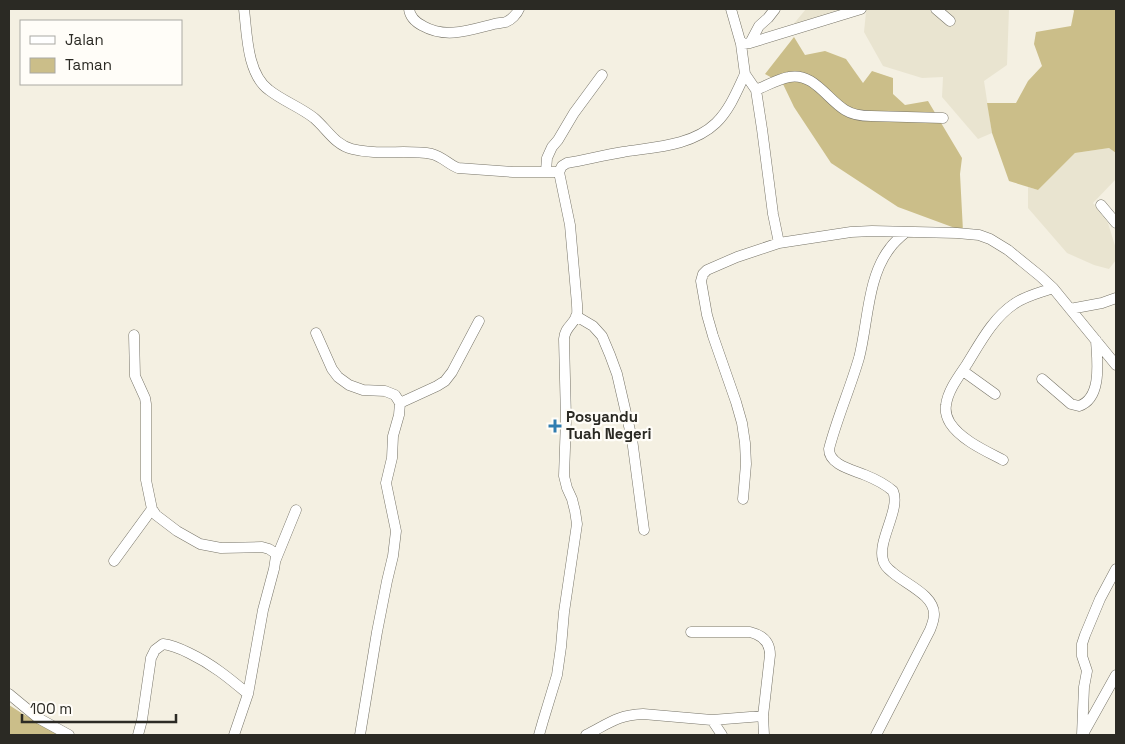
<svg xmlns="http://www.w3.org/2000/svg" width="1125" height="744" font-family="'Space Grotesk',sans-serif">
	<style>
		.built { fill: #e9e4d0 }
		.green { fill: #cbbe89 }
		.lines { fill: none; stroke-linecap: round; stroke-linejoin: round }
		.minor-casing { stroke: #777468; stroke-width: 11 }
		.minor { stroke: #fff; stroke-width: 10 }
		.poi-dot { fill: #307db0; stroke: #fffdf8; stroke-width: 2 }
		.labels { text-anchor: middle; stroke-width: 4.5; stroke-linejoin: round; paint-order: stroke }
		.poi-label { font-size: 15px; font-weight: bold; fill: #2b2a24; stroke: #fffdf8; text-anchor: start }
	</style>
	<rect width="100%" height="100%" fill="#f4f0e2"/>
	<!-- built -->
	<path class="built" d="M806 9H1009L1007 65 984 81 992 133 978 139 942 97 943 77 922 78 883 66 864 32 866 12 792 26Z
		M1109 148 1116 153V179L1093 203 1108 223 1116 249V260L1109 269 1094 265 1067 253 1028 208V187L1038 190 1075 153Z"/>
	<!-- green -->
	<path class="green" d="M1073 9H1116V153L1109 148 1075 153 1038 190 1009 181 992 133 987 103H1016L1028 81 1042 66 1034 44 1036 32 1071 26 1074 11Z
		M794 37 805 55 825 51 846 59 863 83 872 71 893 78V94L905 105 928 101 962 158 960 174 963 231 898 207 831 163 794 107 783 84 765 74Z
		M9 705 23 714 60 735H9Z"/>
	<g class="lines">
		<!-- minor casing -->
		<g class="minor-casing">
			<path id="minor" d="M244 9C247 34 247 74 269 90 283 101 300 107 314 118 327 129 335 145 352 149 378 156 406 149 432 154 443 157 448 164 458 168L513 172H559
				M409 9C410 17 415 22 423 26 446 39 470 30 494 24 498 23 502 23 506 22 511 20 517 14 519 9
				M731 9 741 44 745 74 756 90 762 129 773 214 779 243
				M936 9 950 21
				M750 43 759 26 768 18 775 9
				M741 44 750 43 861 9
				M756 90C766 86 778 79 789 77 813 72 827 99 845 110 853 115 862 116 871 116L943 118
				M546 171 547 158 552 147 558 140 574 113 602 75
				M1101 205 1116 223
				M1070 309 1102 303 1116 298
				M576 316 593 326 602 336 610 355 617 374 632 439 644 530
				M316 333 332 369 338 377 349 385 363 390 385 391 395 395 400 403 399 415 393 436 392 458 386 483 396 531 393 556 387 581 377 632 360 735
				M134 335 135 376 145 398 146 404V480L152 509 156 515 177 531 200 544 221 548 262 547 269 549 275 553 276 556 274 569 263 610 248 694 234 735
				M963 371 995 394
				M1042 379 1071 404 1079 406C1103 398 1097 359 1096 340
				M400 403 437 386 445 381 452 372 479 321
				M1003 460C986 451 961 440 950 423 947 418 945 411 946 405 948 390 959 376 967 364 980 343 993 318 1014 304 1025 296 1039 293 1053 288
				M743 499 746 464 745 443 742 423 736 402 713 336 707 315 701 281 703 274 707 270 737 257 779 243 851 232 872 231 957 233 979 235 990 239 1008 250 1040 276 1053 288 1116 365
				M276 559 296 510
				M114 561 152 509
				M691 632H750C762 635 770 642 770 655L763 716 764 735
				M9 694 38 718 69 735
				M712 720 722 735
				M1083 734 1116 675
				M138 735 142 720 151 658 155 650 163 644C172 645 181 649 189 653 212 664 229 678 248 694
				M539 735 543 721 557 675 561 647 564 612 577 524 575 511 572 499 567 488 564 476 566 419 564 339C565 327 572 326 576 317 578 314 577 308 577 304L570 225 559 172 562 166 567 163C585 160 604 155 623 152 654 147 692 146 716 123 730 109 737 91 745 74
				M586 735C608 724 617 715 643 714L712 720 763 716
				M876 735 930 630C932 625 934 620 934 615 935 595 905 584 892 572 888 569 884 565 883 560 877 541 901 509 893 491 885 484 875 479 865 475 853 470 829 465 829 449 837 418 850 389 859 358 868 324 867 277 890 248 894 242 900 237 906 232
				M1082 735 1084 687 1087 671 1082 656V644L1085 635 1100 599 1116 569"/>
		</g>
		<!-- minor -->
		<use href="#minor" class="minor"/>
	</g>
	<!-- markers -->
	<path class="poi-dot" d="M552.5 418.5h5v5h5v5h-5v5h-5v-5h-5v-5h5z"/>
	<g class="labels">
		<!-- poi labels -->
		<g class="poi-label">
			<text x="566" y="422">Posyandu<tspan x="566" dy="17">Tuah Negeri</tspan></text>
		</g>
	</g>
	<!-- border -->
	<rect width="1125" height="744" fill="none" stroke="#2b2a24" stroke-width="20"/>
	<!-- legend -->
	<rect x="20" y="20" width="162" height="65" fill="#fffdf8" stroke="#aaa9a3"/>
	<rect x="30" y="36" width="25" height="8" fill="#ffffff" stroke="#aaa9a3"/>
	<text x="65" y="45" font-size="15" fill="#2b2a24">Jalan</text>
	<rect x="30" y="58" width="25" height="15" fill="#cbbe89" stroke="#aaa9a3"/>
	<text x="65" y="70" font-size="15" fill="#2b2a24">Taman</text>
	<!-- scale -->
	<path d="M22 714v8h154v-8" fill="none" stroke="#2b2a24" stroke-width="2.5"/>
	<text x="30" y="714" font-size="15" fill="#2b2a24" stroke="#fffdf8" stroke-width="4" paint-order="stroke">100 m</text>
</svg>
